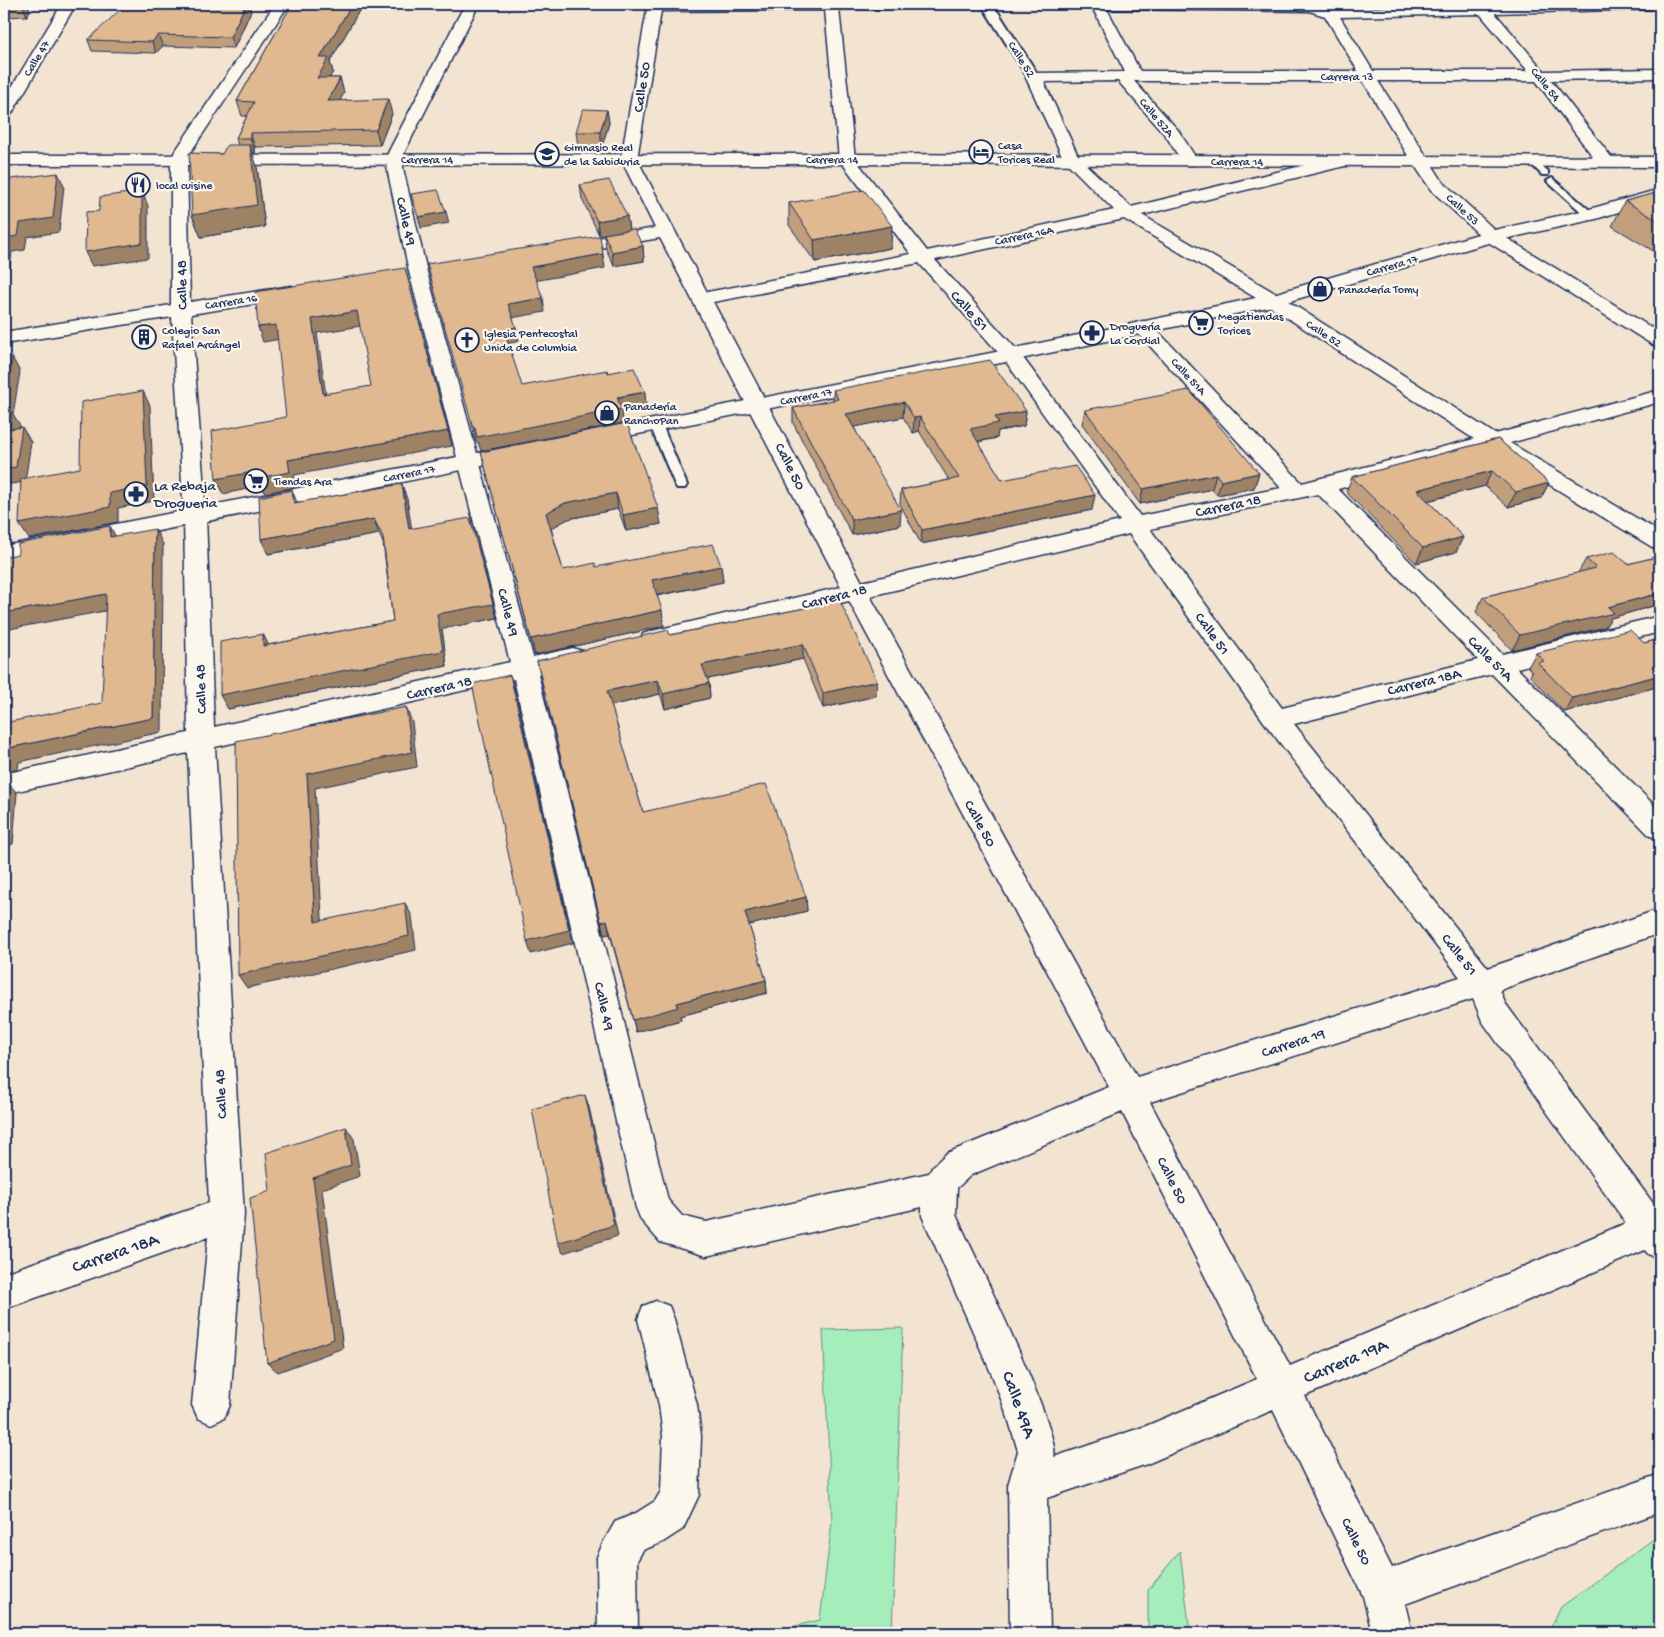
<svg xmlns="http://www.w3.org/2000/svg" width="1664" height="1637" font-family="'Gochi Hand',sans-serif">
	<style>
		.green { fill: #a5edba; stroke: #608e8c }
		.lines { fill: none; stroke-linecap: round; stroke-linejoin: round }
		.service-casing { stroke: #1b2f5e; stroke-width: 4 }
		.pedestrian-casing { stroke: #1b2f5e; stroke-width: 4 }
		.minor-casing { stroke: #1b2f5e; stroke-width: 3 }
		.tertiary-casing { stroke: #1b2f5e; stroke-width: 3 }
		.secondary-casing { stroke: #1b2f5e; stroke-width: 3 }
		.service { fill: #fbf7ec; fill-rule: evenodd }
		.pedestrian { fill: #fbf7ec; fill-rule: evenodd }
		.minor { fill: #fbf7ec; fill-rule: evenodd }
		.tertiary { fill: #fbf7ec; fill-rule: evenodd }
		.secondary { fill: #fbf7ec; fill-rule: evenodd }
		.wall { fill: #c19f7d; stroke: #1b2f5e }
		.shaded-wall { fill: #9d8266; stroke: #1b2f5e }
		.building { fill: #e0b991; stroke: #1b2f5e; fill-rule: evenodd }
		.labels { text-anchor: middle; stroke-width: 4.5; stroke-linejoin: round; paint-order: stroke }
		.far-street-label { font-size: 12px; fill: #1b2f5e; stroke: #fbf7ec }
		.far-poi-label { font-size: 12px; fill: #1b2f5e; stroke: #fbf7ec; text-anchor: start }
		.street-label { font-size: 15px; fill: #1b2f5e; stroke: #fbf7ec }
		.poi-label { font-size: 15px; fill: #1b2f5e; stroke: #fbf7ec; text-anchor: start }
		.near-street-label { font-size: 18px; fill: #1b2f5e; stroke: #fbf7ec }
	</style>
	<rect width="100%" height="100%" fill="#f3e4d1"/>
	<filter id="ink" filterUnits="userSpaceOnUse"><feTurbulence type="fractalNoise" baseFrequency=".02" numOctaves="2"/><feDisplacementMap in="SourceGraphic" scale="10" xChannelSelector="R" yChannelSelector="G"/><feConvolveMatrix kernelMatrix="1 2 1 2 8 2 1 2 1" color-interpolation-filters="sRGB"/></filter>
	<g filter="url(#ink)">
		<!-- green -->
		<path class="green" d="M903 1328 892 1633H766L820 1620 832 1521 823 1330Z
			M1660 1539V1633H1548L1561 1607 1652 1540Z
			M1180 1551 1190 1633H1148V1590Z"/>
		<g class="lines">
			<!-- service casing -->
			<g class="service-casing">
				<path id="service" d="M1534 159 1548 171V175H1542L1531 164V160Z
					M1552 178 1593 213V217H1587L1549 183 1547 181Z
					M656 422 662 425 687 485 685 488H677L675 485 650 425Z"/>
			</g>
			<!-- pedestrian casing -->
			<g class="pedestrian-casing">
				<path id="pedestrian" d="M981 4H993L1040 78 1038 81H1030Z"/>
			</g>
			<!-- minor casing -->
			<g class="minor-casing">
				<path id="minor" d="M275 4H289L190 153 187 165 190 302 291 286 298 288 300 292 298 296 291 298 191 314 206 516 214 727 510 662 409 272 387 168 388 153 465 4H479L404 153 403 168 427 272 533 657 573 648 582 651 585 657 582 663 538 674 668 1200 682 1216 706 1222 929 1173 933 1166 947 1153 1109 1087 849 601 652 649 643 646 640 640 643 634 652 631 841 587 660 238 563 254 557 253 554 249 557 245 563 244 655 228 621 159 648 4H981L979 7 974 8 839 9 855 159 927 251 1114 210 1064 160 1026 78 1029 75 1034 73 1125 72 1093 9 1060 8 1055 7 1053 4H1314L1331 9 1483 4H1660V9L1495 13 1544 71 1660 69V78L1551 80 1612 158 1614 162 1612 166H1600L1536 81H1378L1443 182 1497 232 1660 333V347L1653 345 1485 240 1431 190 1407 154 1363 81H1134L1178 130 1198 161 1196 165H1184L1166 136 1118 81 1044 82 1079 158 1131 207 1343 156 1349 157 1351 161 1349 165 1142 215 1280 296 1495 434 1660 390V402L1510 443 1660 532V549L1652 547 1489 448 1338 489 1502 654 1660 616V632L1517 668 1660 811V839L1650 836 1492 674 1294 724 1488 968 1660 909V933L1500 990 1505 1003 1658 1210 1660 1209V1259L1648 1254 1645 1250 1305 1396 1392 1568 1660 1474V1512L1405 1604 1412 1633H1372L1363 1596 1273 1410 1147 1464 1047 1498 1050 1633H1010L1008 1485 1018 1451 1008 1418 992 1375 922 1216V1207L706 1256 660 1242 641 1220 636 1208 514 679 215 747 244 1214 230 1405 224 1418 211 1424 198 1418 192 1405 208 1237 4 1309V1273L209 1203 188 753 4 794V774L188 733 184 516 172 317 4 344V332L171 305V165L174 153ZM1107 9 1309 11 1325 16 1358 71H1140ZM825 10 839 159 911 254 707 292 637 159 661 11ZM1480 14 1528 71H1373L1340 17ZM1124 219 1266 304 1474 439 1302 483 1150 323 1143 321 1136 323 1133 327 1136 331 1281 488 1140 516 1018 351 935 260ZM919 263 1004 359 1120 521 862 582 713 302ZM1318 494 1478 660 1282 708 1150 529ZM1129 534 1267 726 1460 977 1137 1077 870 596ZM1473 999 1482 1021 1626 1223 1290 1366 1150 1102ZM1122 1112 1257 1379 1146 1426 1054 1457C1062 1432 972 1250 956 1215L957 1188 971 1175Z
					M656 1301 669 1306 674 1319 697 1405 701 1436 699 1495 683 1529 663 1542 643 1550 637 1561 638 1633H598L597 1557 603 1543 615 1522 636 1513 655 1501 661 1491 663 1436 659 1405 638 1319 643 1306Z"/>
			</g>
			<!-- tertiary casing -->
			<g class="tertiary-casing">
				<path id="tertiary" d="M62 4H76L12 113 10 116 4 118V100Z"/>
			</g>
			<!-- secondary casing -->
			<g class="secondary-casing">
				<path id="secondary" d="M847 154 1660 157V167L847 164 4 165V155Z
					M1660 189V199L1596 219 1495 241 1273 306 1011 361 592 443 585 442 581 437 585 432 592 431 1011 349 1270 295 1485 232 1586 210Z
					M518 445 526 447 529 452 526 457 4 562V546Z"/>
			</g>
			<!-- service -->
			<use href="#service" class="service"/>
			<!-- pedestrian -->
			<use href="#pedestrian" class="pedestrian"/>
			<!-- minor -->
			<use href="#minor" class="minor"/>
			<!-- tertiary -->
			<use href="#tertiary" class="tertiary"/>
			<!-- secondary -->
			<use href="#secondary" class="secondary"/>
		</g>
		<!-- wall -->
		<path class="wall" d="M4 4H28L30 10 27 16 4 17Z
			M292 4H358L360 9 330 62 333 72 329 78H340L344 93 340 100 392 114 380 145 255 147V153H252L257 167 265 227 201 237 192 215 222 154 238 145 236 138 247 116H242L237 101Z
			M251 11 234 48 163 46 156 53 92 51 88 40Z
			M607 110 609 123 602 146H578L576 132Z
			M580 185 627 216 629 230 643 246 644 261 614 266 606 249 604 234 599 235 582 199Z
			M1660 192V255L1612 226 1625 201Z
			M789 203 891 248 815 262 789 225Z
			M833 390 1026 411 1024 426 998 431 997 438 978 442 1002 480 1092 510 921 544 900 504 901 490 949 480 919 431 913 433 903 417 854 427 900 525 852 535 793 423V408L833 400Z
			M1085 410 1259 473 1254 488 1217 495 1212 489 1140 504 1082 424Z
			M627 423 661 524 626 531 618 509 568 519 551 528 563 570 596 567 721 566 723 582 657 596 664 626 535 655 481 452Z
			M1498 439 1549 483 1541 498 1508 507 1485 486 1428 501 1463 537 1456 552 1416 563 1346 492 1352 477Z
			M407 499 411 529 497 618 442 629 447 666 228 709 263 634 268 645 393 621 383 543 379 534 268 554 261 539 297 502Z
			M1660 556V604L1611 618 1605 627 1512 650 1476 612 1483 597 1578 573 1586 559 1628 564Z
			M840 601 876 696 823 708 803 659 707 679 709 683 710 698 665 709 660 694 611 706 643 812 806 897 807 911 749 925 766 980 767 993 680 1016 681 1020 636 1032 610 934 604 935 537 661 670 635Z
			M1660 639V686L1564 712 1530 676 1532 672 1528 667 1536 653 1644 643Z"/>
		<!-- shaded-wall -->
		<path class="shaded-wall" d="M22 4H28L30 10 27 16Z
			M246 4H249L251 11 234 48 230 37Z
			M352 4H358L360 9 330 62 333 72 321 92 317 78 320 58Z
			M158 35 163 46 156 53 152 42Z
			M340 78 344 93 332 115 328 101Z
			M388 99 392 114 380 145 376 130Z
			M607 110 609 123 602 146 600 132Z
			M250 133 255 147V153L250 138Z
			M250 145 257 167 265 227 201 237 192 215Z
			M58 173 64 186 59 232 27 237 25 250 12 252 10 268 4 269V247L5 238 20 223Z
			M142 191 148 206V258L92 266 85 252Z
			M446 212 449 223 421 228 418 217Z
			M627 216 629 230 599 235 597 221Z
			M892 226 891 248 815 262 814 240Z
			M643 246 644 261 614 266 612 252Z
			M603 254 605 268 534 281 531 267Z
			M405 268 452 446 294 475 296 487 265 493 262 486 223 494 216 479 288 460 448 431Z
			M543 298 545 312 511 318 508 304Z
			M357 311 361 326 317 333 328 409 323 394 312 319Z
			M276 325 281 339 263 342 258 327Z
			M516 327 519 341 507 344 504 330Z
			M12 357 20 372 13 414 21 427 19 444 10 429 4 416V404Z
			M143 391 150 406 154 501 118 508V522L29 539 19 524 110 493Z
			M645 392 646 406 622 411 623 423 481 451 478 442H476L473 428Z
			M904 402 903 417 846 429V414Z
			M1026 411 1024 426 998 431 997 438 968 443 970 429 995 417Z
			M920 417 919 431 913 433 914 418Z
			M22 427 31 442 25 482 4 485V469Z
			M1492 471 1485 486 1411 505 1417 490Z
			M1259 473 1254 488 1217 495 1221 481Z
			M1216 474 1212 489 1140 504 1143 489Z
			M1549 483 1541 498 1508 507 1516 492Z
			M402 484 407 499 414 544 409 529Z
			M292 490 298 505 294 503Z
			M616 493 618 509 568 519 550 529 546 513 565 503Z
			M1095 495 1092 510 921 544 922 530Z
			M658 508 661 524 626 531 623 515Z
			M901 510 900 525 852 535V520Z
			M470 518 497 618 442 629 447 666 228 709 220 695 437 614Z
			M374 519 379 534 268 554 261 539Z
			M110 526 118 541 110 537Z
			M155 529 163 544 162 732 19 762 18 769 4 773V756L8 748 153 718Z
			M1463 537 1456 552 1416 563 1423 548Z
			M721 566 723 582 654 596 652 580Z
			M1660 593V604L1611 618 1605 627 1512 650 1520 635 1608 607Z
			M106 594 115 609 4 630V613Z
			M662 610 664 626 535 655 531 639Z
			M263 634 270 648 263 646Z
			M803 644V659L703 680 702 665Z
			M510 675 515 690 573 943 531 954 527 941Z
			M1660 675V686L1564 712 1572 698Z
			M658 680 660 694 610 706 607 691Z
			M877 681 876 696 823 708V693Z
			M709 683 710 698 665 709 663 694Z
			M406 707 412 722 417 767 315 788 323 936 315 922 307 774Z
			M5 779 17 793 13 844 4 847V804Z
			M806 897 807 911 746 926 745 912Z
			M405 903 412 916 416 950 247 988 238 975Z
			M607 920 610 934 604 935 601 922Z
			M766 980 767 993 680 1016 681 1020 636 1032 633 1020 677 1003Z
			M585 1095 589 1107 618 1236 563 1253 558 1243Z
			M346 1127 354 1139 360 1176 322 1189 343 1348 278 1372 267 1363 313 1178Z"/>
		<!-- building -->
		<path class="building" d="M126 4H246L230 37 158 35 152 42 88 40Z
			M292 4H352L320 58H329L317 78H340L328 101 388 99 376 130 250 133V138H236L254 102 237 101Z
			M583 109 607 110 600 132H576Z
			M227 145H250L257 205 192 215 189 153 222 154Z
			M58 173 53 218 20 223 18 236 5 238 4 247V180Z
			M609 180 627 216 597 221 580 185Z
			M438 190 446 212 418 217 411 194Z
			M864 190 892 226 814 240 789 203Z
			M142 191V243L85 252 86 212 99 211 100 197Z
			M1660 192V222L1625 201Z
			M634 229 643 246 612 252 604 234Z
			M600 236 603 254 531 267 543 298 508 304 516 327 504 330 522 386 607 370 608 373 634 368 645 392 617 397 621 409 477 437 475 428H473L427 264Z
			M405 268 448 431 288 460 290 472 258 478V471L216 479 212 431 286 417 276 325 258 327 255 292ZM357 311 371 386 323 394 312 319Z
			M12 357 4 404V358Z
			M990 360 1026 411 995 417 999 423 970 429 1002 480 1075 466 1095 495 922 530 901 490 959 478 920 417 914 418 904 402 846 414 901 510 852 520 793 408 838 399 833 390Z
			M1189 390 1259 473 1221 481 1216 474 1143 489 1085 410Z
			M143 391 147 486 110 493V507L19 524 21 479 80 468 81 402Z
			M12 412 10 429 22 427 16 467 4 469V413Z
			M627 423 658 508 623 515 616 493 565 503 546 513 563 570 595 563 596 567 713 544 721 566 652 580 662 610 531 639 481 452Z
			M1498 439 1549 483 1516 492 1492 471 1417 490 1463 537 1423 548 1352 477Z
			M402 484 409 529 470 518 493 604 437 614 443 651 220 695V642L263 634V646L393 621 383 537 374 519 261 539 259 497 292 490 294 503Z
			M110 526V537L155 529 153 718 8 748 7 755 4 756V723L102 703 106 594 4 613V557L18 554V544Z
			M1614 552 1628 564 1660 556V593L1608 607 1614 613 1520 635 1483 597 1596 568 1586 559Z
			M840 601 877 681 823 693 803 644 702 665 709 683 663 694 658 680 607 691 643 812 766 784 806 897 745 912 766 980 677 1003 678 1007 633 1020 607 920 601 922 537 661 668 630 670 635Z
			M1630 630 1644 643 1660 639V675L1572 698 1538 663 1544 661 1536 653Z
			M510 675 569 930 527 941 472 684Z
			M406 707 412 752 307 774 315 922 405 903 409 936 238 975 236 741Z
			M4 779H5L4 804Z
			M585 1095 614 1225 558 1243 532 1109Z
			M346 1127 351 1165 313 1178 334 1339 267 1363 250 1198 270 1191 266 1153Z"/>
	</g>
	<!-- icons -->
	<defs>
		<g id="hotel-ring" transform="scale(1.25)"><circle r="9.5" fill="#fbf7ec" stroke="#1b2f5e" stroke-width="1.5"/><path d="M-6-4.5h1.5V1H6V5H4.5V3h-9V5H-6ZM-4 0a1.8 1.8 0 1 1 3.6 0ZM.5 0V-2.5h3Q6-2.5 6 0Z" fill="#1b2f5e"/></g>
		<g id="school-ring" transform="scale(1.25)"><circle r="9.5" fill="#fbf7ec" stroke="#1b2f5e" stroke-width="1.5"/><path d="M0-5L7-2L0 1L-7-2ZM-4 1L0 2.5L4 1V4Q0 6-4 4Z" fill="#1b2f5e"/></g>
		<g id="restaurant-ring" transform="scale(1.25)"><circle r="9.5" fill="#fbf7ec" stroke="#1b2f5e" stroke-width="1.5"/><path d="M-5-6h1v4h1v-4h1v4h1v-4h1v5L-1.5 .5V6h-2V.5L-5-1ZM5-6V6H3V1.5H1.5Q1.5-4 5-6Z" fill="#1b2f5e"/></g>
		<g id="shop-ring" transform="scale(1.25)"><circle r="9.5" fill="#fbf7ec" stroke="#1b2f5e" stroke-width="1.5"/><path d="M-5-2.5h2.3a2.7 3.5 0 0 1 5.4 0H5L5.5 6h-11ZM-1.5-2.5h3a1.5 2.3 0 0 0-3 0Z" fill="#1b2f5e"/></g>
		<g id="supermarket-ring" transform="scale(1.25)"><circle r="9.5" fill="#fbf7ec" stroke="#1b2f5e" stroke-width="1.5"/><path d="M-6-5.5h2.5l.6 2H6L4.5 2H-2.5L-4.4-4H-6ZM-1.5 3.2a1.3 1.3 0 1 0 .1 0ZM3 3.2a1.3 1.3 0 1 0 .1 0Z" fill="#1b2f5e"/></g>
		<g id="pharmacy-ring" transform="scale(1.25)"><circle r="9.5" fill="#fbf7ec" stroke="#1b2f5e" stroke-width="1.5"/><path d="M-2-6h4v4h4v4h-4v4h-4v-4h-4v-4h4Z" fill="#1b2f5e"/></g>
		<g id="building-ring" transform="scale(1.25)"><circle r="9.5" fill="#fbf7ec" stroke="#1b2f5e" stroke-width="1.5"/><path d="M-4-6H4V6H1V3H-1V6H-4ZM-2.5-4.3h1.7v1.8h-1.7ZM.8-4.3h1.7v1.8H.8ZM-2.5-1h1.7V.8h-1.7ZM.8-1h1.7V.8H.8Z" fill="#1b2f5e"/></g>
		<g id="church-ring" transform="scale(1.25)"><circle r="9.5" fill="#fbf7ec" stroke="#1b2f5e" stroke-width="1.5"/><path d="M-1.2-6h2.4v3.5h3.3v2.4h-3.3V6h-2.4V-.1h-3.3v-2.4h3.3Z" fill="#1b2f5e"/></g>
	</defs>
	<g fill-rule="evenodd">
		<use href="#hotel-ring" x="981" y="152"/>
		<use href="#school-ring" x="547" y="154"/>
		<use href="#restaurant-ring" x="138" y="185"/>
		<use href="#shop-ring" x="1320" y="289"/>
		<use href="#supermarket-ring" x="1201" y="323"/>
		<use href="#pharmacy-ring" x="1092" y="333"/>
		<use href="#building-ring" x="144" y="337"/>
		<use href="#church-ring" x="467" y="340"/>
		<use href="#shop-ring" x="607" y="413"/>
		<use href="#supermarket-ring" x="256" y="481"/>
		<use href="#pharmacy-ring" x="136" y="494"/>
	</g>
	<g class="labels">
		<!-- far-street labels -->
		<g class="far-street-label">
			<text transform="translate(36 58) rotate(-59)" y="4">Calle 47</text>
			<text transform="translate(1022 59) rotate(58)" y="4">Calle 52</text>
			<text x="1347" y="80">Carrera 13</text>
			<text transform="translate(1546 84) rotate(51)" y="4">Calle 54</text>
			<text transform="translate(1157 117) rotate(50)" y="4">Calle 52A</text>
			<text x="427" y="163">Carrera 14</text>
			<text x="832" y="163">Carrera 14</text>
			<text x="1237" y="165">Carrera 14</text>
			<text transform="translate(1463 209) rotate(42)" y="4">Calle 53</text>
			<text transform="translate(1024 235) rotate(-12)" y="4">Carrera 16A</text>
			<text transform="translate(1392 265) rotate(-16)" y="4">Carrera 17</text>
			<text transform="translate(231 301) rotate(-9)" y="4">Carrera 16</text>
			<text transform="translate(1324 333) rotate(33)" y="4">Calle 52</text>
			<text transform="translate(1189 376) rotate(47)" y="4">Calle 51A</text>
			<text transform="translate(806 396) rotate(-11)" y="4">Carrera 17</text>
			<text transform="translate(409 473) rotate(-11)" y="4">Carrera 17</text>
		</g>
		<!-- far-poi labels -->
		<g class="far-poi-label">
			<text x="998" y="149">Casa<tspan x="998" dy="14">Torices Real</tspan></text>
			<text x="564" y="151">Gimnasio Real<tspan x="564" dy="14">de la Sabiduria</tspan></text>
			<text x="156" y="189">local cuisine</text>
			<text x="1338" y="293">Panadería Tomy</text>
			<text x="1218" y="320">Megatiendas<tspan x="1218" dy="14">Torices</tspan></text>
			<text x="1110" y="330">Droguería<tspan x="1110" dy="14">La Cordial</tspan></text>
			<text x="162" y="334">Colegio San<tspan x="162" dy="14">Rafael Arcángel</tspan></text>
			<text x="484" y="337">Iglesia Pentecostal<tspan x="484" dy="14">Unida de Columbia</tspan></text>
			<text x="624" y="410">Panadería<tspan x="624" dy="14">RanchoPan</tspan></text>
			<text x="274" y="485">Tiendas Ara</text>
		</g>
		<!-- street labels -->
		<g class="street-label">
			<text transform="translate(641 87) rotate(-81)" y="5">Calle 50</text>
			<text transform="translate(407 221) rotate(77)" y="5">Calle 49</text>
			<text transform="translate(181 285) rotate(-91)" y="5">Calle 48</text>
			<text transform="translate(970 310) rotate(48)" y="5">Calle 51</text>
			<text transform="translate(791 466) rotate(63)" y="5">Calle 50</text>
			<text transform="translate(1228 505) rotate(-12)" y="5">Carrera 18</text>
			<text transform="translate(834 596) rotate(-14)" y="5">Carrera 18</text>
			<text transform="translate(509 612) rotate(75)" y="5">Calle 49</text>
			<text transform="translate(1213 633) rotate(54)" y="5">Calle 51</text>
			<text transform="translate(1491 658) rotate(45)" y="5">Calle 51A</text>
			<text transform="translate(1424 681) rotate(-14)" y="5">Carrera 18A</text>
			<text transform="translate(439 687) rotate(-13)" y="5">Carrera 18</text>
			<text transform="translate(200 689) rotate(-92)" y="5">Calle 48</text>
			<text transform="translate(981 823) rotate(61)" y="5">Calle 50</text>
			<text transform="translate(1460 954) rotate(52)" y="5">Calle 51</text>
			<text transform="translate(605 1006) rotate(77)" y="5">Calle 49</text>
			<text transform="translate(1293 1042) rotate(-18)" y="5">Carrera 19</text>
			<text transform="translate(220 1094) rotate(-93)" y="5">Calle 48</text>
			<text transform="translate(1173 1180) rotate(63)" y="5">Calle 50</text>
			<text transform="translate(1357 1541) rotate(64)" y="5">Calle 50</text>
		</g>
		<!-- poi labels -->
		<g class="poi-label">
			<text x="154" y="490">La Rebaja<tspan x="154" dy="17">Drogueria</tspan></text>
		</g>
		<!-- near-street labels -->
		<g class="near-street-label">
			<text transform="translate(115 1252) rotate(-19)" y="6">Carrera 18A</text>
			<text transform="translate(1345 1360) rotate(-23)" y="6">Carrera 19A</text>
			<text transform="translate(1020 1404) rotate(70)" y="6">Calle 49A</text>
		</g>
	</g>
	<!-- margin -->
	<rect width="1664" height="1637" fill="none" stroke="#fbf7ec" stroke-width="20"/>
	<rect x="10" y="10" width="1644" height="1617" fill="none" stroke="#1b2f5e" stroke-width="2" filter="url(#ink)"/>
</svg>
